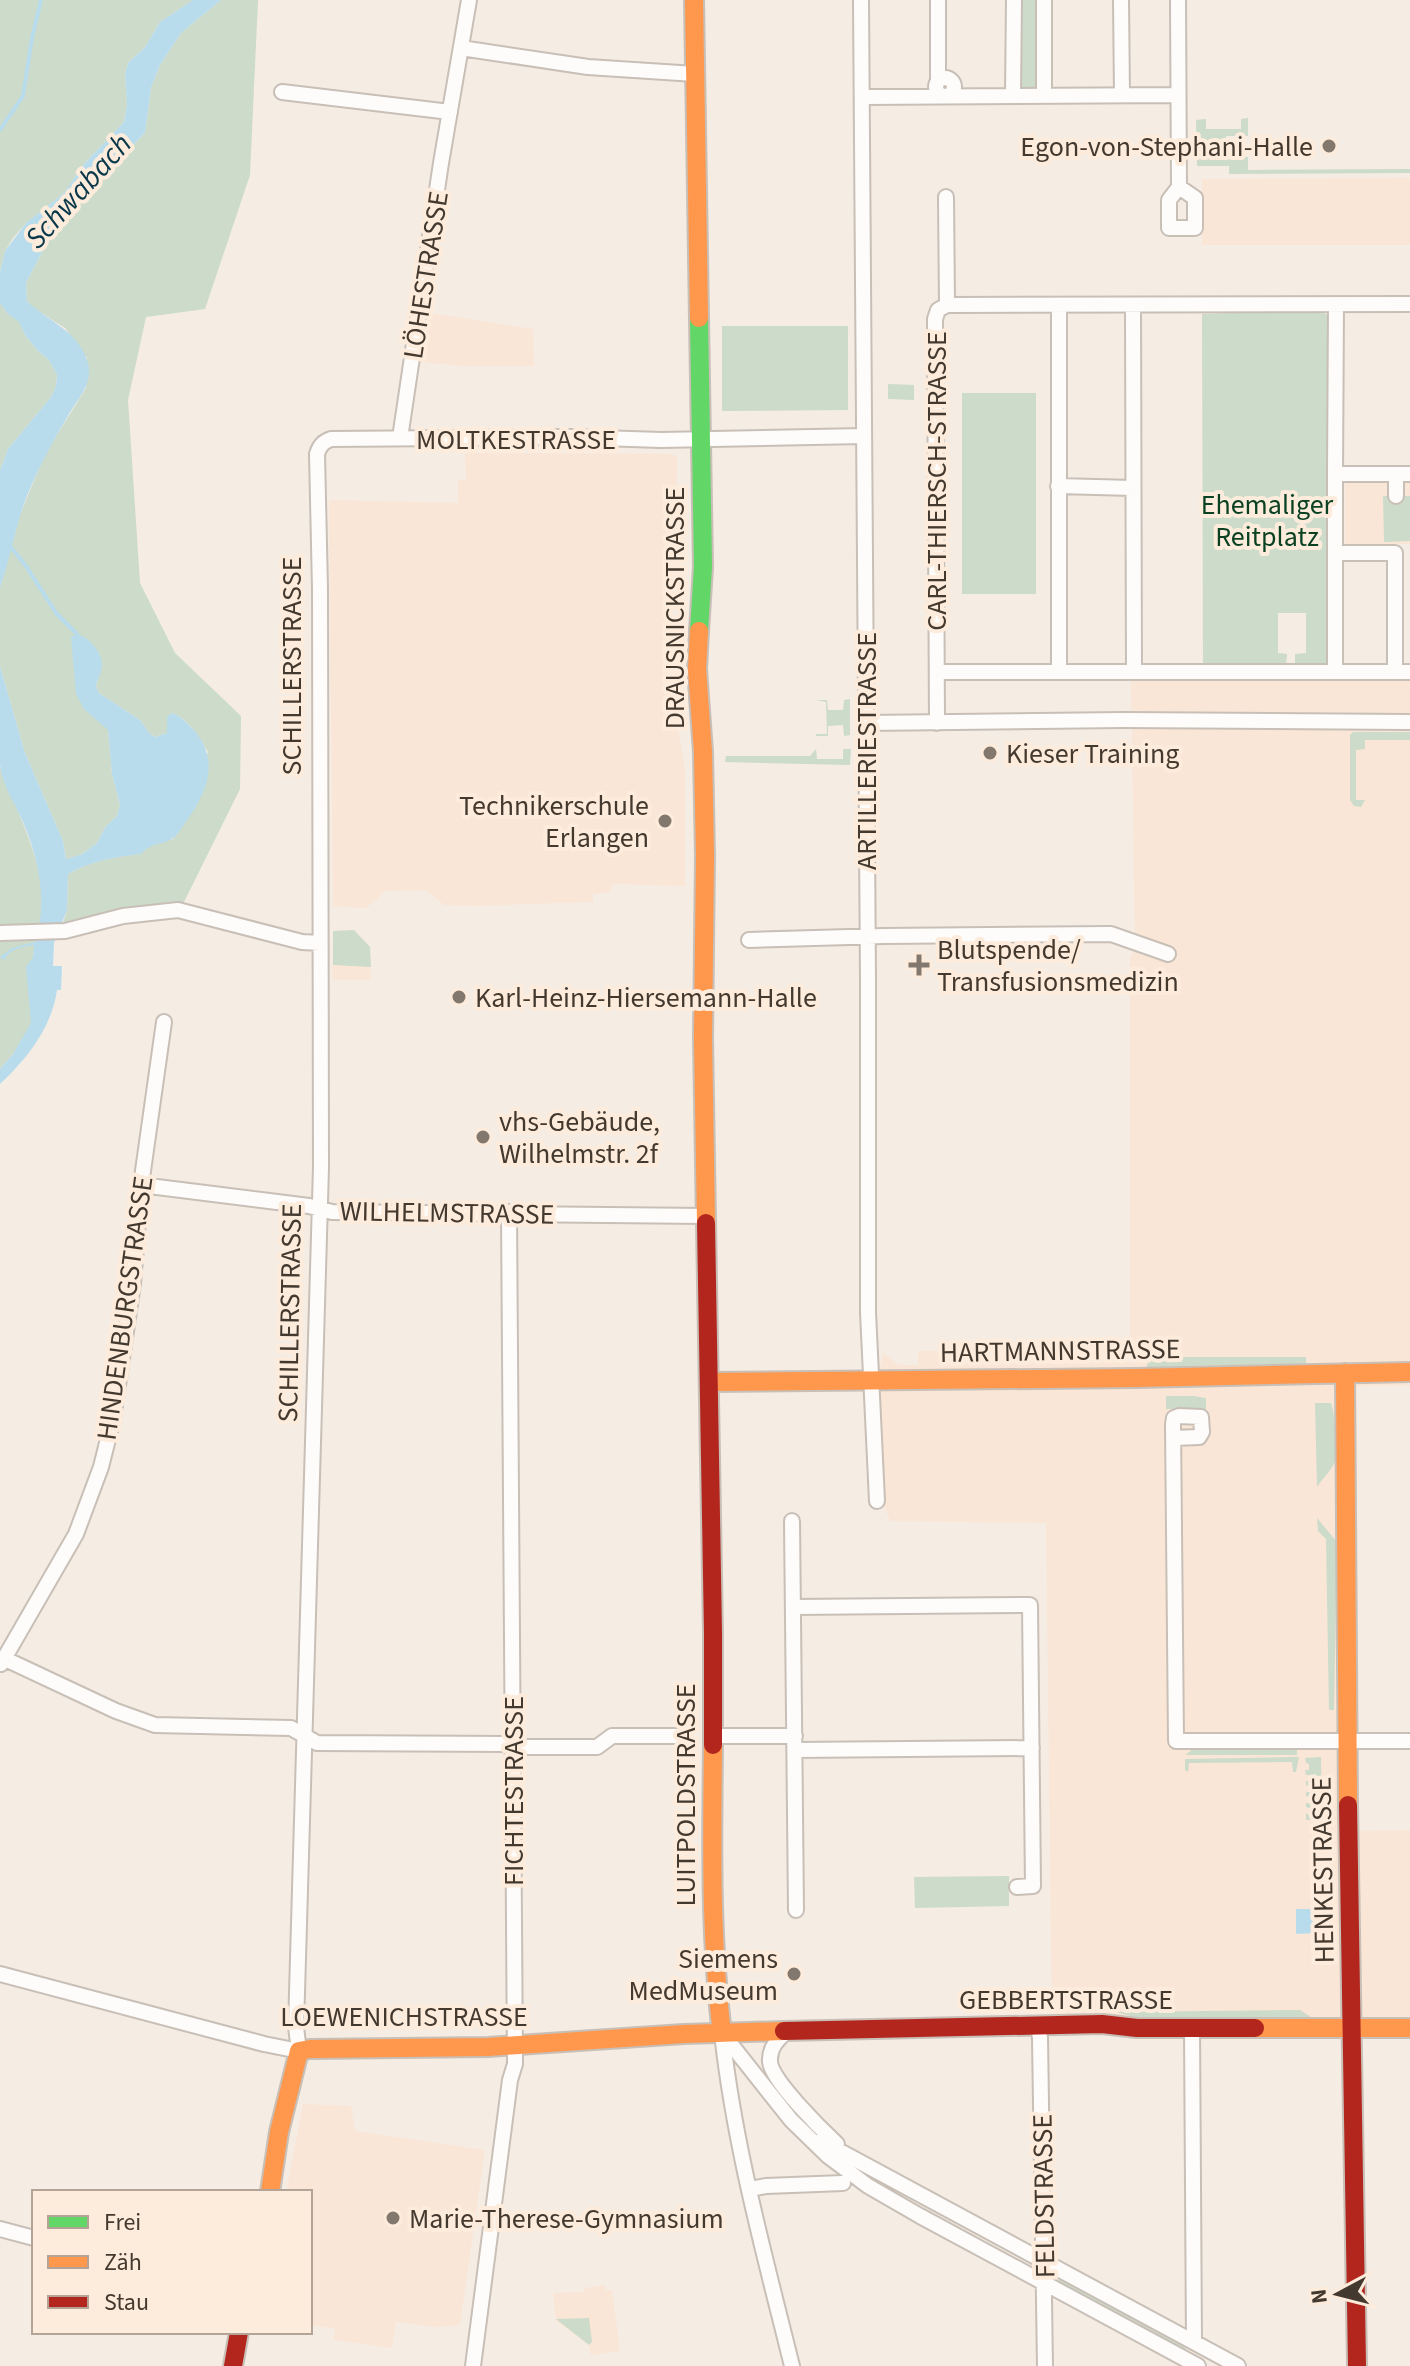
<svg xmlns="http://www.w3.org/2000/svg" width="1410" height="2366" font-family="'Source Sans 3',sans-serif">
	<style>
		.built { fill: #fae6d6 }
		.green { fill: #ccdbca }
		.water { fill: #b9dced }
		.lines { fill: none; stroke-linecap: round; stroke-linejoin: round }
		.stream { stroke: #b9dced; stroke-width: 4 }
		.street-casing { stroke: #c8bfb7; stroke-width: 18 }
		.fast-casing { stroke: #c8bfb7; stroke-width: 22 }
		.slow-casing { stroke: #c8bfb7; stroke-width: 22 }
		.jam-casing { stroke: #c8bfb7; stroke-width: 22 }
		.street { stroke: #fefcfb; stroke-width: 14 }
		.fast { stroke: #63d668; stroke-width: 18 }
		.slow { stroke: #ff974d; stroke-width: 18 }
		.jam { stroke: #b3261e; stroke-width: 18 }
		.poi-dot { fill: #82786e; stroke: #fdecdc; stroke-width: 3 }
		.labels { text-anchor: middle; stroke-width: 8; stroke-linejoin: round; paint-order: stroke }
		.poi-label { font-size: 28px; fill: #44392f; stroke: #fdecdc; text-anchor: start }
		.street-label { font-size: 28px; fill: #44392f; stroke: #fdecdc }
		.park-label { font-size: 28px; fill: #094122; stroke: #fdecdc }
		.water-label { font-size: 30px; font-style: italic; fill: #09384b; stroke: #fdecdc }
	</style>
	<rect width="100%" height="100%" fill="#f5ece4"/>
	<!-- built -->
	<path class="built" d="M1410 178V245H1202V179Z
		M430 313 533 329 534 366H461L421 362Z
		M465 453 672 454 677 457 676 548 669 618V675L685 769V886L612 884 611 892 593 894V902L474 906 444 905 426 890 386 891 366 908 333 906 329 500 458 503V480H466Z
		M1345 483H1410V544H1345Z
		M1329 664 1335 671H1410V1386H1346L1350 1831 1410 1830V2026L1052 2020 1046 1523 890 1521 879 1493 877 1382 883 1353 899 1365H918V1351H939V1364L1130 1362V958L1135 947 1131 679 1203 665 1286 667Z
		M354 930 370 947 371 980H332L333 931Z
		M303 2104 351 2106 355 2131 485 2150 460 2325 435 2327 396 2322 392 2348 334 2340 335 2329 310 2325V2192H286Z
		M605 2285 606 2290H612L620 2351 591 2355 589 2345 556 2321 553 2293 584 2292 585 2288Z"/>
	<!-- green -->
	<path class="green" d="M0 0H193L160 22 145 47 128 63 125 74 127 105 124 122 84 164 64 193 26 223 13 238 5 251 0 272Z
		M221 0H258L250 175 205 309 146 317 128 400 140 583 175 653 241 716 240 789 182 906 60 932 67 910 68 874C92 861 113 857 140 854L148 846 173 839 208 752C199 737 189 719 172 713L167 717V733L155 737 150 734 140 720 99 693 96 686 102 665 84 709 108 729 112 774 120 805 117 816 106 826 97 843 82 854 66 859 63 841 25 753 0 666V588L20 515 44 456 86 388 87 358 65 328 35 309 27 301 26 283 50 237 74 210 96 182 145 133 151 88 160 65 181 33Z
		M1016 0H1040L1041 90 1017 89Z
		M1248 118V136H1226V157H1248V170L1410 169V173L1229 174V166H1197L1196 120 1206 119V129H1241V119Z
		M0 303 7 313 20 322 25 335 38 351 49 360 57 375 56 386 51 397 8 449 0 470Z
		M1315 310 1328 315 1331 320 1329 664 1324 666 1295 665V654L1306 653V613H1278V653L1287 654 1286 667 1203 665 1202 314Z
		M722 326H848V410L722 411Z
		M888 384 914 385V400L888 399Z
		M962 393H1036V594H962Z
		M1383 496H1410V541L1384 542Z
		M850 699V735L844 736 843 725 828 726V736H816V734H827L826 702 816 700H827L828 710H843L844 700Z
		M1353 732H1410V740H1365V749L1356 750V800H1365L1361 807 1354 806 1350 800V735Z
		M816 749 817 759H843V749H851L850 765 725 762 726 756H810Z
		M0 767C15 809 45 861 42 907 41 926 33 943 33 962 32 976 34 1011 31 1023 27 1038 10 1058 0 1069Z
		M354 930 370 947 371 967 333 965V931Z
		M1173 1357H1306V1364L1177 1366 1147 1368V1364L1156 1359Z
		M1166 1396H1193L1206 1398V1409H1166Z
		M1315 1403H1331C1335 1414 1339 1450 1335 1461 1332 1470 1322 1479 1317 1487Z
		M1317 1518 1337 1542 1334 1710H1329L1326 1539 1318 1531Z
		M1192 1750H1297V1755H1185Z
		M1299 1757 1296 1772H1293L1292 1762 1189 1763 1188 1772 1185 1770V1759Z
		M1321 1757 1322 1819 1306 1820V1814H1310L1309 1808 1306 1807V1803H1309V1797L1306 1796V1792H1309V1786L1306 1785V1781H1309V1775H1306L1305 1770H1309V1764L1306 1763 1305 1758Z
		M1009 1876V1906L915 1908 914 1877Z
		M1300 2010 1311 2017 1145 2020 1116 2012Z
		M1061 2277 1190 2346 1181 2351 1057 2282Z
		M589 2318 592 2342 589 2345 556 2319Z"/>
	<!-- water -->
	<path class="water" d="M193 0H221L181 33 160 65 151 88 145 133 96 182 74 210 50 237 26 283 27 301C46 320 78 331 87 360 95 383 78 398 68 416 49 448 31 481 20 516 13 540 8 564 0 588V470L8 449 51 397 56 386 57 375 49 360 38 351 25 335 19 322 7 313 0 303V272L5 251 26 223 64 193 84 164 124 122 127 105 125 74 128 63 145 47 160 22Z
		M77 634C89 637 103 653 102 666 102 672 97 680 96 686L99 693 140 720 150 734 155 737 167 733V717L172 713C181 716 185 721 192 728 221 759 208 792 185 823 182 827 178 835 173 838 162 846 153 841 141 854 114 857 92 861 68 874L67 910 54 943 53 966H62L61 990H57C52 1027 27 1059 0 1084V1069L13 1054 31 1023 26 967 33 957 34 945C23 947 10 948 4 960L0 957 12 948 35 942C48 904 39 859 23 822 15 804 2 785 0 765 0 735 0 697 0 666L25 753 63 841 66 859 82 854 97 843 106 826 117 816 120 805 112 774 108 730 84 709 76 694 71 637Z
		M1296 1909H1316L1317 1933 1296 1934Z"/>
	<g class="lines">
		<!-- stream -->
		<path class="stream" d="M0 130 23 96 32 38 41 0
			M10 546 26 566 56 613 77 634"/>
		<!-- street casing -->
		<g class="street-casing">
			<path id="street" d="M861 0 868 979V1312L877 1501
				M938 0V81
				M1121 0 1122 95
				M1178 0 1179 187
				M461 48 588 67 695 74
				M936 87a9 9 0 1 1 18 0a9 9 0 1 1-18 0Z
				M282 92 450 112
				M1013 95 1014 0
				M1044 95V0
				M862 97 1178 95
				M1179 187 1195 198V228H1169V200Z
				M946 197 947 305
				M1336 304 1335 474H1410
				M947 305 1410 304
				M1133 305 1134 672
				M400 438 441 163 469 0
				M1058 486 1133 488
				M1396 496V474
				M1335 553H1395V672
				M937 672H1410
				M1059 672V305
				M1335 672V474
				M866 723 1123 720 1410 722
				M937 723 935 319 938 310 947 305
				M0 933 65 931 123 916 178 910 302 942 320 943
				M749 940 884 936 1111 934 1168 954
				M141 1185 309 1206 332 1212 706 1216
				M1173 1438 1199 1437 1202 1432 1201 1417 1179 1416 1174 1418 1173 1424 1176 1741H1410
				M792 1521 796 1910
				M794 1607 1030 1605 1033 1886 1017 1887
				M3 1658 116 1711 155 1725 291 1728 317 1743 513 1744 525 1747H597L612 1736H681
				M1 1664 76 1534 101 1467 113 1419 133 1284 141 1185 164 1022
				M712 1736H795
				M795 1750 1032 1748
				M0 1974 264 2044 299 2051 296 2027 321 1167 320 589 317 454C320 445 323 442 331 439L569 437 661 440 864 436
				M1038 2026 1040 2038 1045 2366
				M1192 2028 1194 2342
				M788 2031C778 2038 769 2048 770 2062 772 2081 822 2130 837 2144
				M722 2033 791 2120 828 2156 868 2186 920 2216 1198 2366
				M722 2033C734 2145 765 2257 792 2366
				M821 2141 1238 2366
				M750 2189 766 2186 843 2183
				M0 2229 34 2238
				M473 2366 510 2080 515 2064 509 1212"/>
		</g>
		<!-- fast casing -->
		<g class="fast-casing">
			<path id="fast" d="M699 318 703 567 699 631"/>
		</g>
		<!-- slow casing -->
		<g class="slow-casing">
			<path id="slow" d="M694 0 699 318
				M699 631 697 669 703 752 705 856 703 1038 706 1223
				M1345 1373 1348 1805
				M710 1382 1136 1378 1410 1372
				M713 1745C712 1841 710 1937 722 2033
				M1255 2028H1410
				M270 2192 279 2132 299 2051 310 2049 488 2047 684 2034 784 2031"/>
		</g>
		<!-- jam casing -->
		<g class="jam-casing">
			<path id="jam" d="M706 1223 713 1633V1745
				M1348 1805 1357 2366
				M784 2031 1102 2024 1137 2028H1255
				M233 2366 239 2332"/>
		</g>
		<!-- street -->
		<use href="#street" class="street"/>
		<!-- fast -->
		<use href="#fast" class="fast"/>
		<!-- slow -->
		<use href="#slow" class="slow"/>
		<!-- jam -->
		<use href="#jam" class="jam"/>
	</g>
	<!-- markers -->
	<g class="poi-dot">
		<circle cx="1329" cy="146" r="8"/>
		<circle cx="990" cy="753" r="8"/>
		<circle cx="665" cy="821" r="8"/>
		<path d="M915 953h8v8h8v8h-8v8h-8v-8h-8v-8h8z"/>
		<circle cx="459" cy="997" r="8"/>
		<circle cx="483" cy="1137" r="8"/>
		<circle cx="794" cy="1974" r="8"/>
		<circle cx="393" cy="2218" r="8"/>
	</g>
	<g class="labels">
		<!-- poi labels -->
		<g class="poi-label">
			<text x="1313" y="156" text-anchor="end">Egon-von-Stephani-Halle</text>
			<text x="1006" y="763">Kieser Training</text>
			<text x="649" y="815" text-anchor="end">Technikerschule<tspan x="649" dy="32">Erlangen</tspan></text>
			<text x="937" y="959">Blutspende/<tspan x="937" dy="32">Transfusionsmedizin</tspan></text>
			<text x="475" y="1007">Karl-Heinz-Hiersemann-Halle</text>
			<text x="499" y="1131">vhs-Gebäude,<tspan x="499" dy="32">Wilhelmstr. 2f</tspan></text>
			<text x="778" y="1968" text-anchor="end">Siemens<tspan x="778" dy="32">MedMuseum</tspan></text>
			<text x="409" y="2228">Marie-Therese-Gymnasium</text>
		</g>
		<!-- street labels -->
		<g class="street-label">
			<text transform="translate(425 275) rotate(-81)" y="10">LÖHESTRASSE</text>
			<text x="516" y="449">MOLTKESTRASSE</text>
			<text transform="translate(936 481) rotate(-90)" y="10">CARL-THIERSCH-STRASSE</text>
			<text transform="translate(674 608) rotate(-90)" y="10">DRAUSNICKSTRASSE</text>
			<text transform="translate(291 666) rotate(-90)" y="10">SCHILLERSTRASSE</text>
			<text transform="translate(866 751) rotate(-90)" y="10">ARTILLERIESTRASSE</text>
			<text transform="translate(447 1212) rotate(1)" y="10">WILHELMSTRASSE</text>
			<text transform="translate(124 1308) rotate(-82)" y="10">HINDENBURGSTRASSE</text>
			<text transform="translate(289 1313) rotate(-89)" y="10">SCHILLERSTRASSE</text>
			<text transform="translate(1060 1350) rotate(-1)" y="10">HARTMANNSTRASSE</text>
			<text transform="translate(513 1791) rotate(-90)" y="10">FICHTESTRASSE</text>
			<text transform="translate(685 1795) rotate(-90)" y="10">LUITPOLDSTRASSE</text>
			<text transform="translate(1322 1870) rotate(-91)" y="10">HENKESTRASSE</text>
			<text x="1066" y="2009">GEBBERTSTRASSE</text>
			<text x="404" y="2026">LOEWENICHSTRASSE</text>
			<text transform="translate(1043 2196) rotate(-91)" y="10">FELDSTRASSE</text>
		</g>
		<!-- park labels -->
		<g class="park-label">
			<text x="1267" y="514">Ehemaliger<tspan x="1267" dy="32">Reitplatz</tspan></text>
		</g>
		<!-- water labels -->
		<g class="water-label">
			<text transform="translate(78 191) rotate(-48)" y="10">Schwabach</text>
		</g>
	</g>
	<!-- legend -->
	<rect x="32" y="2190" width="280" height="144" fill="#fdecdc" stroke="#b3a497" stroke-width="2"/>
	<rect x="48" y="2216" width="40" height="12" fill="#63d668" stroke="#b3a497" stroke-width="2"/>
	<text x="104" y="2230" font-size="24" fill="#44392f">Frei</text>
	<rect x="48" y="2256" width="40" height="12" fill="#ff974d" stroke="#b3a497" stroke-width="2"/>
	<text x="104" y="2270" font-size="24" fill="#44392f">Zäh</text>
	<rect x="48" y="2296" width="40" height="12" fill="#b3261e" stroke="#b3a497" stroke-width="2"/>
	<text x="104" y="2310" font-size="24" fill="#44392f">Stau</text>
	<!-- north arrow -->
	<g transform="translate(1338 2294) rotate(263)" stroke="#fdecdc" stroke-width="6" paint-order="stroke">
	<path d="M0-6L14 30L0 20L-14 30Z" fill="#44392f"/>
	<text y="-12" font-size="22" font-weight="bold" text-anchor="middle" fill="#44392f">N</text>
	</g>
</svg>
